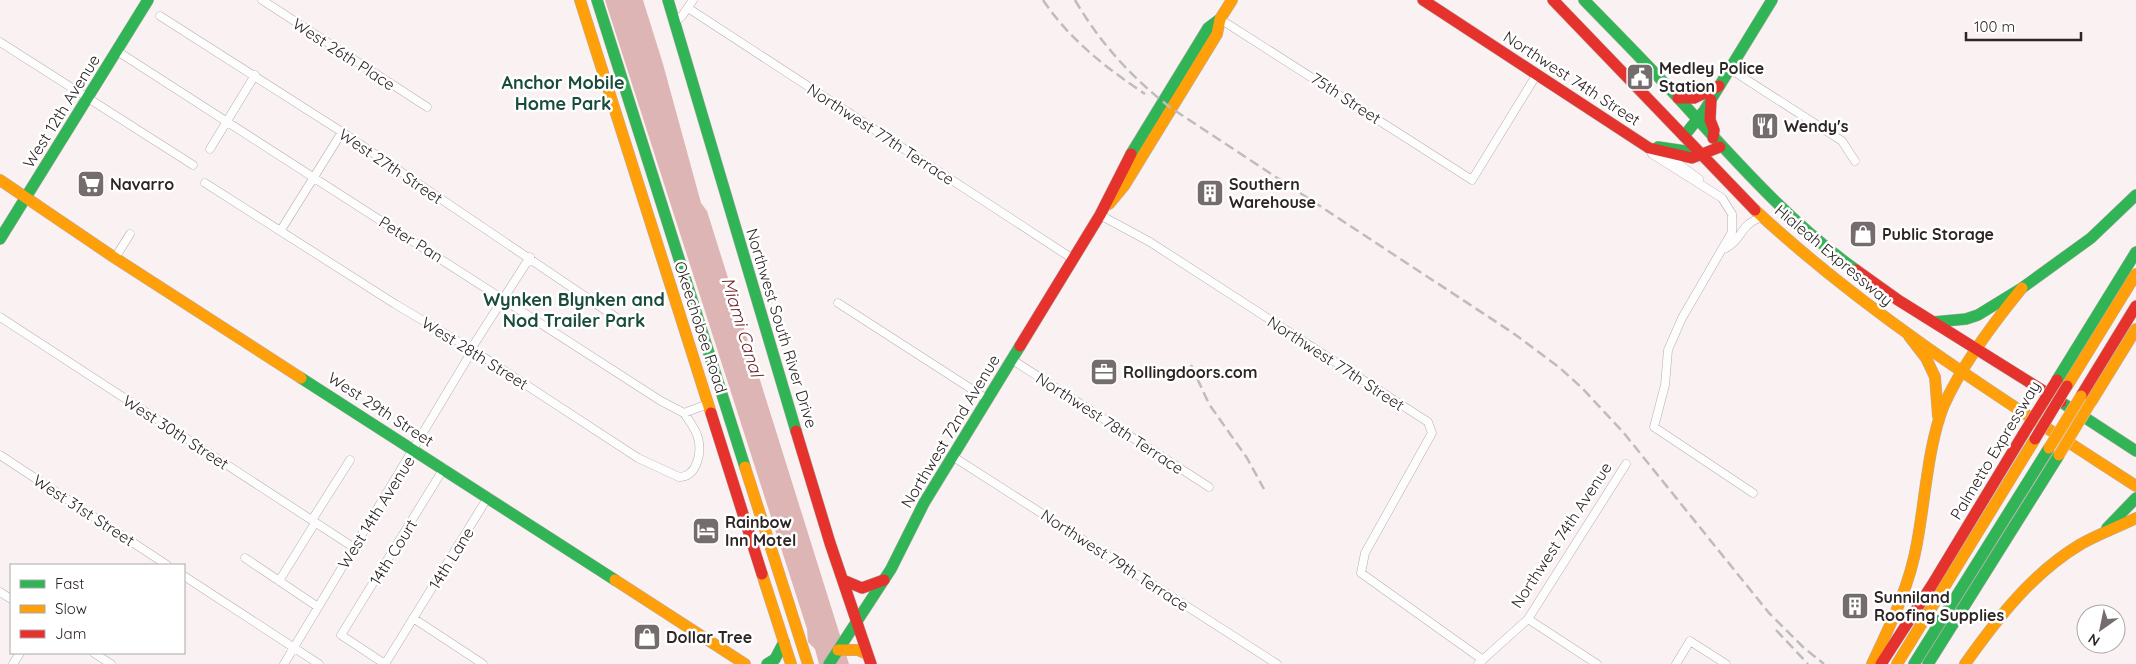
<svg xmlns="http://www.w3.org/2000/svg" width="2136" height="664" font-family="Quicksand,sans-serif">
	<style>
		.water { fill: #ddb5b4 }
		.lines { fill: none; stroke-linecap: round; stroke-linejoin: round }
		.street-casing { stroke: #b7afaf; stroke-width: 9 }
		.fast-casing { stroke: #b7afaf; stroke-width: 12 }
		.slow-casing { stroke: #b7afaf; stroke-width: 12 }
		.jam-casing { stroke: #b7afaf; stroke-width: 12 }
		.street { stroke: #fefdfd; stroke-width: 8 }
		.fast { stroke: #30b455; stroke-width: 11 }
		.slow { stroke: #ff9f0a; stroke-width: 11 }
		.jam { stroke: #e5322d; stroke-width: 11 }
		.rail { stroke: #bebcbc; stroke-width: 2.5; stroke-dasharray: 10 5; stroke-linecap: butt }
		.slow-bridge-casing { stroke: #d4cfcf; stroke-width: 12; stroke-linecap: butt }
		.jam-bridge-casing { stroke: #d4cfcf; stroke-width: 12; stroke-linecap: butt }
		.slow-bridge { stroke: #ff9f0a; stroke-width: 11 }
		.jam-bridge { stroke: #e5322d; stroke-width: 11 }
		.labels { text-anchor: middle; stroke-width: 5; stroke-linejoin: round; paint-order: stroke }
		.street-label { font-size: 16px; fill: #2e2525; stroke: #fff }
		.poi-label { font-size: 16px; font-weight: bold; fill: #2e2525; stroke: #fff; text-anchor: start }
		.neighbourhood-label { font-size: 18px; font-weight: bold; fill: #1a4c3c; stroke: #fff }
		.water-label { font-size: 18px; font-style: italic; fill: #6e2b2f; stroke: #fff }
	</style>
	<rect width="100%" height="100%" fill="#faf2f2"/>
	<!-- water -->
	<path class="water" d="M605 0H643L663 64 701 203 707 211 849 664H819L815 649 808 642 807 629Z"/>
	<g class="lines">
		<!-- street casing -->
		<g class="street-casing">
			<path id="street" d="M262 0 427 107
				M688 8 1073 259
				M160 16 342 132 620 320
				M1220 19 1472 180 1537 74
				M674 22 682 16 693 0
				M0 42 193 165
				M117 51 661 401 684 413
				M1730 69 1842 141 1855 161
				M210 149 255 75
				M1650 149 1652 154 1722 198 1732 214V232L1682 318 1668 350 1665 385 1654 427 1753 493
				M1668 156 1699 179
				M205 183 395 304 471 349 638 458 679 477C697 477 702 453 698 438 696 429 689 421 684 413
				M1100 215 1150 242 1428 422 1432 433 1365 553 1361 573 1483 660
				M281 230 342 132
				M1726 248C1744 238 1739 224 1763 217
				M115 258 130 234
				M838 303 987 399
				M0 317 353 547
				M1011 359 1209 487
				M684 413 708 404
				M0 455 167 565
				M952 456 1277 664
				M312 520 350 460
				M245 558 318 607
				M184 576 319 664
				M279 581 315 523
				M0 592 11 599
				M413 618 483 664
				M1528 619 1597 664
				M94 653 111 664
				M13 664 20 653
				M284 664 469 356 471 349 530 257
				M385 664 341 635 444 468
				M385 664 488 497
				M1478 664 1528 619 1626 464
				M1676 664 1690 641 1726 664"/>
		</g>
		<!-- fast casing -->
		<g class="fast-casing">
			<path id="fast" d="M597 0 745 467
				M668 0 796 431
				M1584 0C1616 33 1648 65 1679 99 1734 159 1789 222 1856 270
				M1684 136 1704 111 1772 0
				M1658 147 1699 153
				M1131 154 1208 28 1220 19
				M0 239 148 0
				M1934 322 1966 319 1978 315 2022 288 2091 238 2136 195
				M301 378 615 580
				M2057 380 2136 252
				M2061 402 2136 451
				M2107 528 2136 498
				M767 664 775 659 784 642
				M829 664 891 569 924 503 1020 346
				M1914 664 2049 448
				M1928 664 2059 455"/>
		</g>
		<!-- slow casing -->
		<g class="slow-casing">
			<path id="slow" d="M580 0 711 413
				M0 180 115 258 301 378
				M1109 204 1124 186 1217 34 1220 19 1232 0
				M1755 210C1870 317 2005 401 2136 486
				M1909 336 1926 358 1935 377 1938 416
				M2067 386 2136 274
				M2091 402 2136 329
				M745 467 808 664
				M762 574 791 664
				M615 580 745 664
				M838 650H858L867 654
				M1872 664C1890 626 1910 585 1917 543 1925 501 1928 444 1944 405 1961 367 1995 321 2022 288
				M1897 664 2035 439
				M1965 664C1997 619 2032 573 2081 544 2099 534 2118 527 2136 518"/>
		</g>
		<!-- jam casing -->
		<g class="jam-casing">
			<path id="jam" d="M1423 0 1649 148 1692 158 1720 147
				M1553 0 1755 210
				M1678 98H1694L1719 86
				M1711 100 1710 120 1714 130 1713 138
				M1856 270 1898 300 2061 402
				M1020 346 1100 215 1131 154
				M2081 396 2136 306
				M711 413 762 574
				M796 431 830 543 871 664
				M843 580 862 588 884 580
				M1881 664 1932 585 2024 433"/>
		</g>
		<!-- street -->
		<use href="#street" class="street"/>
		<!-- fast -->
		<use href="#fast" class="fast"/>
		<!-- slow -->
		<use href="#slow" class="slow"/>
		<!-- jam -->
		<use href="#jam" class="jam"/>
		<!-- rail -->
		<path class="rail" d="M1043 0C1070 40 1105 67 1145 94
			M1075 0C1100 43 1132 78 1171 108L1513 333 1560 368 1582 388 1623 432 1769 613 1803 647 1824 664
			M1191 365 1209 404 1247 458 1264 489
			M1776 630 1808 664"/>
		<!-- slow-bridge casing -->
		<g class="slow-bridge-casing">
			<path id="slow-bridge" d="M2049 448 2081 396
				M2059 455 2091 402"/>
		</g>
		<!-- jam-bridge casing -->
		<g class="jam-bridge-casing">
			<path id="jam-bridge" d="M2024 433 2057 380
				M2035 439 2067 386"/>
		</g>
		<!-- slow-bridge -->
		<use href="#slow-bridge" class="slow-bridge"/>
		<!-- jam-bridge -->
		<use href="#jam-bridge" class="jam-bridge"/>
	</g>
	<!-- icons -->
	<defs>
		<g id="civic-square" transform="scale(1.4375)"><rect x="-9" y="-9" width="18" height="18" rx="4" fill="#756d6d" stroke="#fff"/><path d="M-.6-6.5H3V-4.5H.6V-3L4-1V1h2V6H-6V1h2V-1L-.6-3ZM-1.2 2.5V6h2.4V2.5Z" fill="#fff"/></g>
		<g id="restaurant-square" transform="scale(1.4375)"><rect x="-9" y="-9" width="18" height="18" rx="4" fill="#756d6d" stroke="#fff"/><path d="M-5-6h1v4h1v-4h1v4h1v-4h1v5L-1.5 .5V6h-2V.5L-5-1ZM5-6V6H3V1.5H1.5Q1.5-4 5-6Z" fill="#fff"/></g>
		<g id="supermarket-square" transform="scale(1.4375)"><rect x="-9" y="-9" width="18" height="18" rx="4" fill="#756d6d" stroke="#fff"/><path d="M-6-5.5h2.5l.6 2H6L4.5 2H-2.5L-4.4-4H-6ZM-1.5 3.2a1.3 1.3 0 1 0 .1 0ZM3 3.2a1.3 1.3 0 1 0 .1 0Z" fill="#fff"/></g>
		<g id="building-square" transform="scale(1.4375)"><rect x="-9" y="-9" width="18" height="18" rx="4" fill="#756d6d" stroke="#fff"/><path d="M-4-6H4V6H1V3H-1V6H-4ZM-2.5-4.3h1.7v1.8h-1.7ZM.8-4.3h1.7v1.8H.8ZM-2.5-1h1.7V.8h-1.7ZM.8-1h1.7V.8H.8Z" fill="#fff"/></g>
		<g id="shop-square" transform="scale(1.4375)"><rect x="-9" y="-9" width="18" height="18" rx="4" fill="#756d6d" stroke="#fff"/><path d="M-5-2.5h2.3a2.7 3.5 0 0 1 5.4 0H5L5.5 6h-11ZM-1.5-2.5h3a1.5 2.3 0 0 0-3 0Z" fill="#fff"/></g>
		<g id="office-square" transform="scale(1.4375)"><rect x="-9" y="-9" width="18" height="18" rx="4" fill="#756d6d" stroke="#fff"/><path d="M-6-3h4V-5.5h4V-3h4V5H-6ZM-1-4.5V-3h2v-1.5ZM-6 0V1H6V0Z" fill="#fff"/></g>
		<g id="hotel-square" transform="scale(1.4375)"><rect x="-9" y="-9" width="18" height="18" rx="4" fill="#756d6d" stroke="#fff"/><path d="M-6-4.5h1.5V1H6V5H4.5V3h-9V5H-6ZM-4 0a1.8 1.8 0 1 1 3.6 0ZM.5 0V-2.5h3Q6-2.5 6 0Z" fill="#fff"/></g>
	</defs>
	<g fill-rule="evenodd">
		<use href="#civic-square" x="1640" y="77"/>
		<use href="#restaurant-square" x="1765" y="126"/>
		<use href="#supermarket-square" x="91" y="184"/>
		<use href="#building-square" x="1210" y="193"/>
		<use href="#shop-square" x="1863" y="234"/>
		<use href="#office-square" x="1104" y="372"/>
		<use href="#hotel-square" x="706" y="531"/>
		<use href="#building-square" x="1855" y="606"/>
		<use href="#shop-square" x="647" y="637"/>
	</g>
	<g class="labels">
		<!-- street labels -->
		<g class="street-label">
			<text transform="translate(344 54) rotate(33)" y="6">West 26th Place</text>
			<text transform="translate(1572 78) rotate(33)" y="6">Northwest 74th Street</text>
			<text transform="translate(1346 98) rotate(33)" y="6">75th Street</text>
			<text transform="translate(61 111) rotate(-58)" y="6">West 12th Avenue</text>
			<text transform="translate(881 134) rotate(33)" y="6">Northwest 77th Terrace</text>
			<text transform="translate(391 166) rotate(34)" y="6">West 27th Street</text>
			<text transform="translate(411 239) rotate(32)" y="6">Peter Pan</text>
			<text transform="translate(1834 255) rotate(40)" y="6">Hialeah Expressway</text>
			<text transform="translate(701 327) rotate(72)" y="6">Okeechobee Road</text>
			<text transform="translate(782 328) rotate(73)" y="6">Northwest South River Drive</text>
			<text transform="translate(475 353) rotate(32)" y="6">West 28th Street</text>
			<text transform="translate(1336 363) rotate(33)" y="6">Northwest 77th Street</text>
			<text transform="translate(381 409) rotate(33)" y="6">West 29th Street</text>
			<text transform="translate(1110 423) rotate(33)" y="6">Northwest 78th Terrace</text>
			<text transform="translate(950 431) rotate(-59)" y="6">Northwest 72nd Avenue</text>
			<text transform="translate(176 432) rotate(33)" y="6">West 30th Street</text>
			<text transform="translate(1995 450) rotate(-59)" y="6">Palmetto Expressway</text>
			<text transform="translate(84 510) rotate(33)" y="6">West 31st Street</text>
			<text transform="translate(376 512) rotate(-58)" y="6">West 14th Avenue</text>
			<text transform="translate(1561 535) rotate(-57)" y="6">Northwest 74th Avenue</text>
			<text transform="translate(393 552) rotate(-58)" y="6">14th Court</text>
			<text transform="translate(451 558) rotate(-58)" y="6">14th Lane</text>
			<text transform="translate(1115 560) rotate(33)" y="6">Northwest 79th Terrace</text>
		</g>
		<!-- poi labels -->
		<g class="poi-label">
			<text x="1659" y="74">Medley Police<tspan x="1659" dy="18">Station</tspan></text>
			<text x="1784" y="132">Wendy's</text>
			<text x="110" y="190">Navarro</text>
			<text x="1229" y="190">Southern<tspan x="1229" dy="18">Warehouse</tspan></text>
			<text x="1882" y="240">Public Storage</text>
			<text x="1123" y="378">Rollingdoors.com</text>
			<text x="725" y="528">Rainbow<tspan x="725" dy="18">Inn Motel</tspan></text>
			<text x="1874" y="603">Sunniland<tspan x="1874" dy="18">Roofing Supplies</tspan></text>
			<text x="666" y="643">Dollar Tree</text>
		</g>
		<!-- neighbourhood labels -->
		<g class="neighbourhood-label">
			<text x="563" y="89">Anchor Mobile<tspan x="563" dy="21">Home Park</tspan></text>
			<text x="574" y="306">Wynken Blynken and<tspan x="574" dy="21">Nod Trailer Park</tspan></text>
		</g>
		<!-- water labels -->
		<g class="water-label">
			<text transform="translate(742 327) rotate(73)" y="6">Miami Canal</text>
		</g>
	</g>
	<!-- legend -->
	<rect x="10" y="564" width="175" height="90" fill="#ffffff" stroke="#aba8a8"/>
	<rect x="20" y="580" width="25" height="8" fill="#30b455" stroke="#aba8a8"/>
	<text x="55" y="589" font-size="15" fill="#2e2525">Fast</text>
	<rect x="20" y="605" width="25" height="8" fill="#ff9f0a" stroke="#aba8a8"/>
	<text x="55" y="614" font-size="15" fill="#2e2525">Slow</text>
	<rect x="20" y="630" width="25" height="8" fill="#e5322d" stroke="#aba8a8"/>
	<text x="55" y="639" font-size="15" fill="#2e2525">Jam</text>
	<!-- north arrow -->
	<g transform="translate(2101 629) rotate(213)"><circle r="24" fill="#ffffff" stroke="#aba8a8"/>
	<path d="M0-4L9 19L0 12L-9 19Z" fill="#756d6d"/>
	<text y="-8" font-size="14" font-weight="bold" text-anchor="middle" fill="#2e2525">N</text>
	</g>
	<!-- scale -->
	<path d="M1966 32v8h115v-8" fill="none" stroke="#2e2525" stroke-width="2.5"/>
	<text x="1974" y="32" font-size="15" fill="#2e2525" stroke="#ffffff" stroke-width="4" paint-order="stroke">100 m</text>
</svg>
